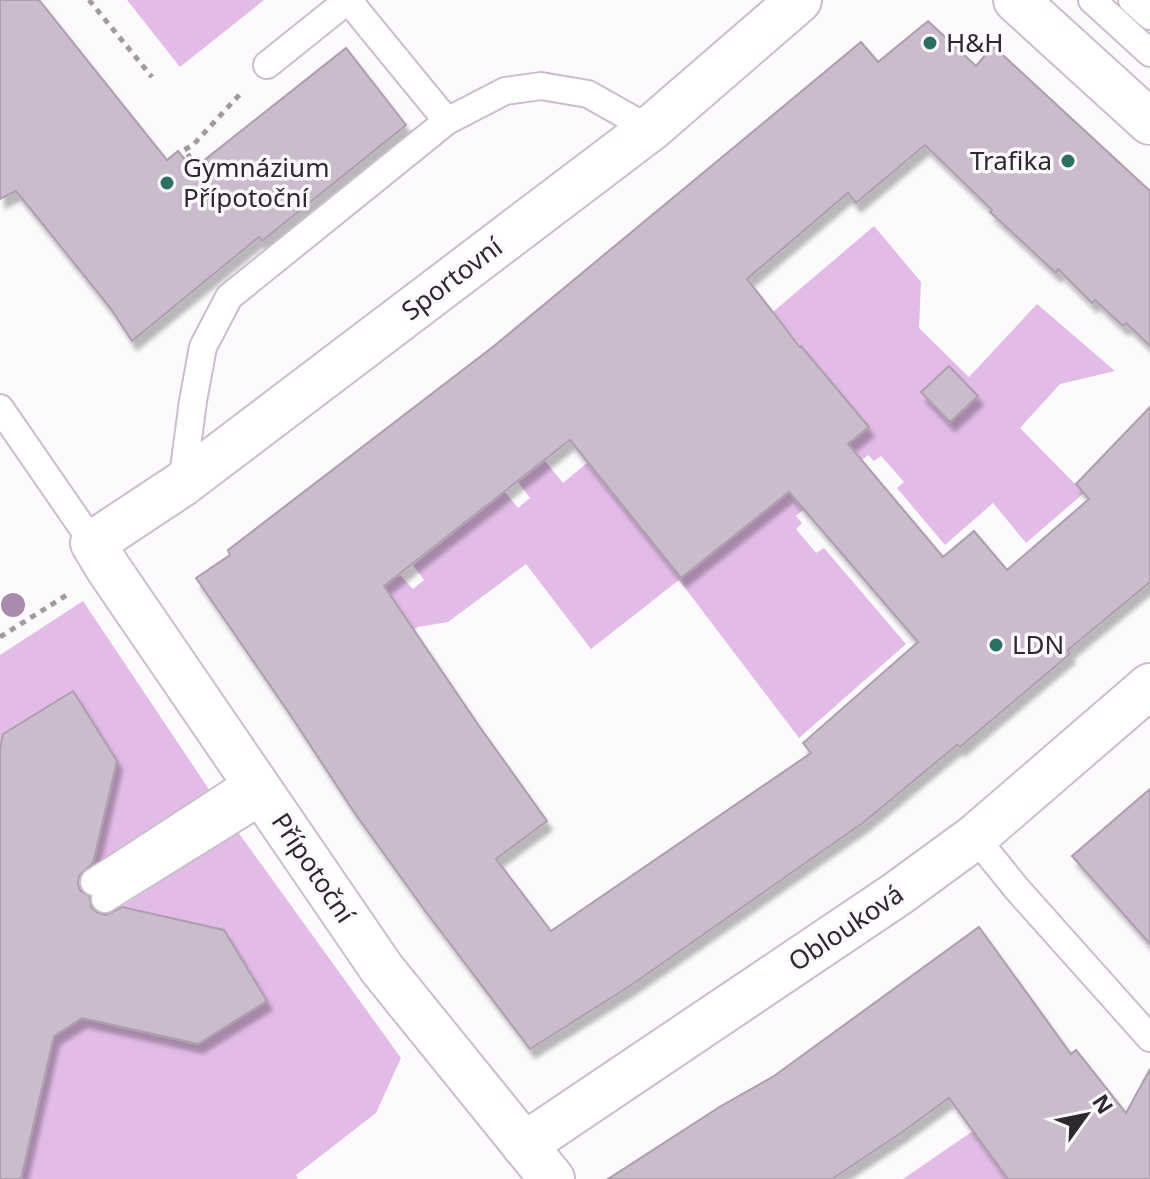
<svg xmlns="http://www.w3.org/2000/svg" width="1150" height="1179" font-family="'Noto Sans',sans-serif">
	<style>
		.green { fill: #e3bbe7; fill-rule: evenodd }
		.building { fill: #cabccc; stroke: #ac9ead; stroke-width: 2; fill-rule: evenodd; filter: url(#shadow) }
		.lines { fill: none; stroke-linecap: round; stroke-linejoin: round }
		.lane-casing { stroke: #cbbdcd; stroke-width: 30 }
		.street-casing { stroke: #cbbdcd; stroke-width: 48 }
		.secondary-casing { stroke: #cbbdcd; stroke-width: 48 }
		.path { stroke: #9f9b9f; stroke-width: 5; stroke-dasharray: 6 6; stroke-linecap: butt }
		.lane { stroke: #fff; stroke-width: 26 }
		.street { stroke: #fff; stroke-width: 44 }
		.secondary { stroke: #fff; stroke-width: 44 }
		.tree { fill: #a98aac }
		.poi-dot { fill: #2c7063; stroke: #fdfafd; stroke-width: 3 }
		.labels { text-anchor: middle; stroke-width: 7; stroke-linejoin: round; paint-order: stroke }
		.poi-label { font-size: 26px; fill: #2e292f; stroke: #fdfafd; text-anchor: start }
		.street-label { font-size: 26px; fill: #2e292f; stroke: #fdfafd }
	</style>
	<defs>
		<filter id="shadow"><feDropShadow dx="5" dy="9" stdDeviation="2" flood-color="#0004"/></filter>
	</defs>
	<rect width="100%" height="100%" fill="#fdfafd"/>
	<!-- green -->
	<path class="green" d="M127 0H264L180 67Z
		M874 226 921 282 919 328 969 377 1037 304 1115 371 1060 384 1020 428 1084 493 1026 543 993 503 945 545 897 488 904 482 881 456 874 461 868 455 796 516 802 523 796 529 816 553 824 548 906 644 799 738 679 580 591 649 526 564 448 622 418 627 387 647 383 577 388 583 400 575 413 589 424 580 413 565 505 492 518 508 530 498 518 482 545 461 563 483 587 463 681 578 869 427 773 312ZM949 366 977 395 950 422 922 392Z
		M83 601 210 791 93 865 117 761 73 691 4 734 0 749V655Z
		M238 832 401 1058 376 1113 296 1175 298 1179H0V1169L27 1152 54 1036 82 1018 198 1044 267 1001 224 930 121 907Z
		M973 1131 1008 1179H903Z"/>
	<!-- building -->
	<path class="building" d="M0 0H39L167 160 178 151 193 169 346 48 406 125 262 241 259 237 132 341 111 309 16 191 0 199Z
		M928 21 976 66 993 46 1150 191V346L1126 323 1123 326 1095 300 1092 303 1058 269 1056 273 990 212 992 210 925 145 856 203 848 193 747 279 800 347 801 346 869 427 848 444 943 557 974 531 1007 570 1089 499 1076 484 1150 407V582L1068 650 1070 654 960 747 957 745 864 822 630 986 530 1049 426 912 356 815 289 713 196 578 230 555 228 550 494 346 861 42 878 62ZM570 440 681 578 789 492 918 642 803 743 811 753 551 931 496 859 547 821 479 726 384 586Z
		M949 366 978 396 950 422 921 392Z
		M73 691 117 761 93 863 79 876 78 884 80 890 90 897 91 907 98 913 106 915 122 907 224 930 267 1001 198 1044 82 1018 54 1036 21 1179H0V749L3 734Z
		M1150 789V944L1072 856Z
		M979 927 1071 1054 1076 1050 1126 1113 1150 1069V1179H1008L949 1098 901 1133 832 1179H608L721 1106 774 1076Z"/>
	<g class="lines">
		<!-- lane casing -->
		<g class="lane-casing">
			<path id="lane" d="M348 0 447 121
				M1092 0 1150 53
				M1132 0 1150 16
				M267 65 348 0
				M0 408 93 543
				M182 484 193 401 203 347 229 297 447 121 505 91 541 86 588 94 650 129
				M975 837 1017 889 1150 1038
				M94 882 252 779
				M105 899 266 799"/>
		</g>
		<!-- street casing -->
		<g class="street-casing">
			<path id="street" d="M524 1145 897 894 975 837 1150 686
				M552 1179 382 969 108 568 93 543 182 484 650 129 799 0"/>
		</g>
		<!-- secondary casing -->
		<g class="secondary-casing">
			<path id="secondary" d="M1016 0 1150 122"/>
		</g>
		<!-- path -->
		<path class="path" d="M89 0 152 77
			M199 168 184 150 193 145 241 93
			M0 637 70 593"/>
		<!-- lane -->
		<use href="#lane" class="lane"/>
		<!-- street -->
		<use href="#street" class="street"/>
		<!-- secondary -->
		<use href="#secondary" class="secondary"/>
	</g>
	<!-- trees -->
	<circle class="tree" cx="13" cy="605" r="12"/>
	<!-- markers -->
	<g class="poi-dot">
		<circle cx="930" cy="43" r="8"/>
		<circle cx="1068" cy="161" r="8"/>
		<circle cx="167" cy="183" r="8"/>
		<circle cx="996" cy="645" r="8"/>
	</g>
	<g class="labels">
		<!-- poi labels -->
		<g class="poi-label">
			<text x="946" y="52">H&amp;H</text>
			<text x="1052" y="170" text-anchor="end">Trafika</text>
			<text x="183" y="177">Gymnázium<tspan x="183" dy="30">Přípotoční</tspan></text>
			<text x="1012" y="654">LDN</text>
		</g>
		<!-- street labels -->
		<g class="street-label">
			<text transform="translate(452 279) rotate(-37)" y="9">Sportovní</text>
			<text transform="translate(313 868) rotate(56)" y="9">Přípotoční</text>
			<text transform="translate(846 928) rotate(-34)" y="9">Oblouková</text>
		</g>
	</g>
	<!-- north arrow -->
	<g transform="translate(1086 1115) rotate(57)" stroke="#fdfafd" stroke-width="6" paint-order="stroke">
	<path d="M0-6L14 30L0 20L-14 30Z" fill="#2e292f"/>
	<text y="-12" font-size="22" font-weight="bold" text-anchor="middle" fill="#2e292f">N</text>
	</g>
</svg>
